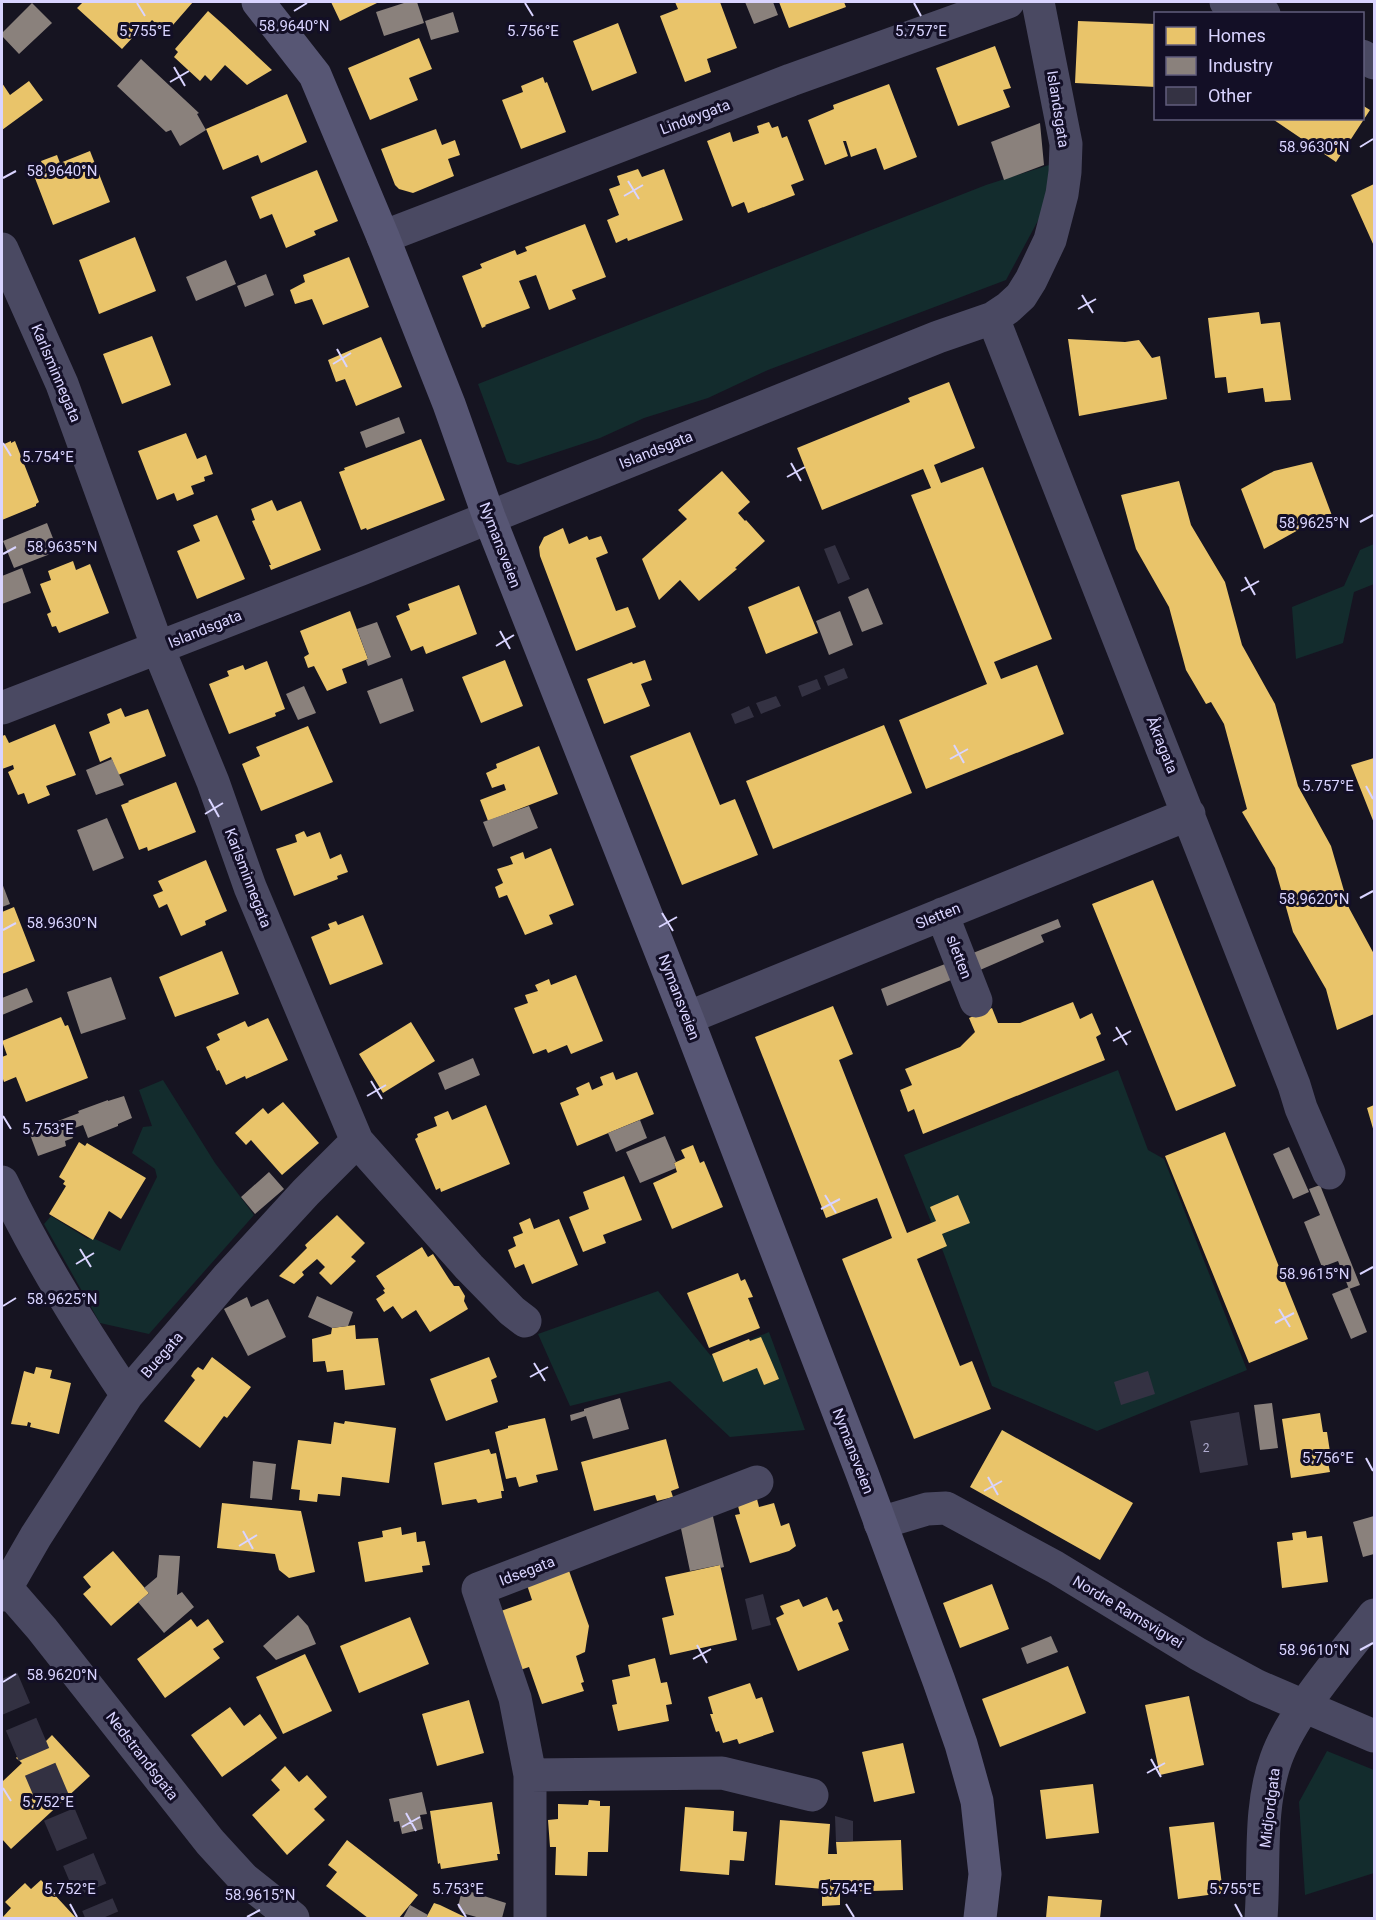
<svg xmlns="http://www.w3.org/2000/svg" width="1376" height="1920" font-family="Roboto,sans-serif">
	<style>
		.green { fill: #132c2d }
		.homes { fill: #e9c46a }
		.industry { fill: #8a817c }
		.building { fill: #343243 }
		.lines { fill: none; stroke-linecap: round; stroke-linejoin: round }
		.secondary-tunnel { stroke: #333142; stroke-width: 33; stroke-dasharray: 33 16; stroke-linecap: butt }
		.street { stroke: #4a4962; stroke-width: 33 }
		.secondary { stroke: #575674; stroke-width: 33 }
		.ticks { fill: none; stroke: #d9d4ff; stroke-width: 2 }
		.labels { text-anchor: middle; stroke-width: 6; stroke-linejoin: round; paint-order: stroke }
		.number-label { font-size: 12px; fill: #b0acd0 }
		.street-label { font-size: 15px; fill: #d9d4ff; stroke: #130f26 }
		.ticks-label { font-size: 15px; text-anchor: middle; fill: #d9d4ff; stroke: #130f26; stroke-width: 6; stroke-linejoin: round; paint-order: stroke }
	</style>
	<rect width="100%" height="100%" fill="#161421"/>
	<!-- green -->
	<path class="green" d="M1052 164 1041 215 1006 280 768 370 708 398 644 418 600 438 518 465 507 462 478 384 986 185Z
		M1374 544V584L1354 592 1343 643 1296 659 1292 607 1344 586 1360 550Z
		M1118 1070 1148 1150 1164 1159 1247 1370 1097 1431 992 1386 944 1254 904 1155Z
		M163 1080 215 1163 254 1215 149 1334 100 1323 44 1224 51 1216 88 1239 91 1237 120 1251 157 1177 155 1169 132 1153 143 1127 152 1126 139 1090Z
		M658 1291 711 1356 769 1332 805 1430 730 1437 670 1381 570 1406 538 1334Z
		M1327 1751 1374 1770V1873L1305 1895 1299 1802Z"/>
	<!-- homes -->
	<path class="homes" d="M83 2H193L166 33 152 20 136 38 134 36 122 49 77 8Z
		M331 2H376L377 3 340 21Z
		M675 2H720L737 48 707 59 711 72 685 82 660 16 678 9Z
		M779 2H844L846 7 789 28Z
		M208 11 226 27 272 70 247 85 225 65 211 81 205 75 200 81 174 57 178 52 175 49Z
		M1078 21 1156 24V87L1075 83Z
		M618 23 637 73 592 91 573 41Z
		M419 38 432 69 409 78 418 100 370 120 348 68Z
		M995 46 1011 88 1003 90 1010 107 958 126 936 68Z
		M543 77 545 83 547 82 566 132 521 149 502 100 523 92 521 86Z
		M29 81 43 100 2 130V83L10 95Z
		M889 84 917 157 884 170 876 148 851 157 846 141H843L848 156 825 165 808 120 834 109 833 105Z
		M287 94 307 142 261 163 258 155 223 170 206 129Z
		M1362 105 1370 110 1336 162 1271 118H1362Z
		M769 122 772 128 778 126 782 138 787 136 804 180 791 185 795 195 748 213 744 202 732 207 707 141 730 132 733 142 759 133 757 126Z
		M436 129 442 145 455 140 460 155 448 159 454 176 413 193 399 189 395 185 381 149Z
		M90 151 110 202 53 225 33 173 44 169 41 161 57 155 60 163Z
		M638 169 642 177 664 169 683 220 628 241 627 238 616 243 607 220 619 215 609 189 620 185 617 176Z
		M317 170 338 221 314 231 316 235 286 248 272 214 260 219 251 197Z
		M1374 184V246L1351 195Z
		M585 224 606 277 572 290 576 299 549 310 536 275 519 281 530 308 485 325 486 326 482 328 462 276 482 268 480 264 515 250 517 255 527 251 525 247Z
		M135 237 156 291 99 314 79 260Z
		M349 257 369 307 323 325 312 299 295 304 290 290 305 282 303 275Z
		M1259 312 1261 324 1280 322 1291 400 1265 402 1263 388 1228 393 1226 377 1215 378 1208 318Z
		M152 336 171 385 122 404 103 354Z
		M381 337 402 387 356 406 345 379 336 382 328 360Z
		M1068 339 1125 342 1139 340 1152 358 1160 356 1167 399 1079 416Z
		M949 382 975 448 934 465 941 483 983 467 1052 639 994 662 1001 679 1037 665 1064 734 926 789 899 720 987 684 911 495 931 488 923 469 822 510 797 448 910 402 908 398Z
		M186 433 197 459 206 455 213 474 204 477 205 481 191 486 194 494 177 501 174 493 157 500 138 451Z
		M421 439 445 500 367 530 366 528 361 530 339 472 345 470 344 468Z
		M11 441V443L15 441 39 502 36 504V506L2 520V445Z
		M1312 462 1334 521 1300 529 1264 549 1241 489 1274 471Z
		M722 471 750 502 738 513 745 521 746 520 765 541 735 568 737 569 699 601 680 580 659 600 642 559 687 519 678 510Z
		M1179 481 1191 525 1225 582 1242 645 1275 704 1298 786 1331 846 1349 908 1374 954V1014L1337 1030 1326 989 1293 932 1275 868 1242 812 1247 809 1224 724 1211 702 1206 704 1186 670 1169 607 1136 549 1121 495Z
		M272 500 277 511 301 501 321 550 271 570 269 565H271L252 521 255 520 251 509Z
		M217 515 245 579 197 599 177 551 200 541 193 525Z
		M563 528 569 544 587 536 589 540 601 536 608 553 596 558 616 611 628 607 636 627 576 651 540 556 539 547 544 537Z
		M73 561 76 570 90 564 109 613 59 633 56 626 52 627 47 614 51 612 40 584 51 580 48 571Z
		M459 585 477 634 426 654 423 646 411 651 396 616 410 610 408 604Z
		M799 586 818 633 766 654 748 607Z
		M350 611 368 659 342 669 347 683 327 691 314 666 308 668 304 657 309 654 300 631Z
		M505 660 523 706 481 723 462 677Z
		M645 660 652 680 641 684 650 706 604 724 587 679 632 662 633 664Z
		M267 661 285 709 275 713 276 716 229 734 209 684 229 676 227 671 243 665 245 670Z
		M121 708 125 717 148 709 166 756 118 775 111 757 100 762 89 732 110 723 107 714Z
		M55 724 76 775 46 786 50 795 28 804 24 793 18 795 8 772 14 769 13 765 2 769V736L5 735 9 743Z
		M884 725 912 793 773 849 746 781Z
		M308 726 333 782 261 811 242 764 260 756 256 747Z
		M690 732 720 805 735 799 758 855 682 885 630 756Z
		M539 746 558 794 488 821 480 800 506 790 504 784 492 788 486 773 497 768 496 764Z
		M1374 758V823L1351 765Z
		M176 782 196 832 148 851 147 847 139 850 121 805 129 802 128 801Z
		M304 831 307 837 320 832 330 859 341 854 348 872 337 876 338 879 294 896 276 849 297 842 295 835Z
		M551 848 574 905 549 915 553 924 525 935 507 895 499 898 495 887 503 883 497 869 513 864 510 857 523 852 525 859Z
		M206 860 227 911 205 921 206 925 181 936 167 904 159 908 153 895 163 891 158 881Z
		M1153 880 1236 1086 1176 1111 1092 904Z
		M14 907 35 961 2 974V912Z
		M363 915 383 964 330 985 311 937 330 929 328 924 336 921 338 925Z
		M222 951 239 994 175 1017 159 977Z
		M576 975 603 1041 571 1054 567 1045 548 1053 546 1049 533 1054 514 1008 528 1003 525 995 538 991 535 985 549 979 551 985Z
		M1073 1002 1080 1019 1092 1013 1101 1034 1096 1037 1105 1060 923 1134 914 1109 908 1112 900 1090 912 1085 905 1069 960 1047 975 1032 969 1018 992 1008 998 1023H1020Z
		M833 1006 853 1054 839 1060 907 1233 936 1221 930 1207 958 1195 970 1223 942 1234 947 1246 917 1259 960 1366 972 1361 991 1409 914 1439 842 1259 892 1238 877 1198 826 1218 755 1037Z
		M61 1017 65 1026 68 1025 88 1078 26 1102 16 1077 4 1082 2 1076V1057L7 1055 2 1041Z
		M268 1018 288 1060 246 1079 245 1076 226 1085 219 1070 217 1071 206 1047 220 1040 217 1034 245 1021 248 1027Z
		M411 1022 435 1061 383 1093 359 1054Z
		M613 1072 616 1080 637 1072 654 1114 577 1146 560 1103 579 1095 576 1088 589 1082 592 1090 603 1085 600 1077Z
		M283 1102 319 1143 282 1175 251 1140 246 1145 235 1133 263 1108 268 1114Z
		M486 1105 510 1164 441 1192 440 1188 436 1190 415 1139 418 1137 417 1134 437 1126 434 1117 448 1111 452 1120Z
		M1374 1105V1132L1367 1108Z
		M1225 1132 1308 1339 1249 1363 1165 1156Z
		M79 1142 85 1146 87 1143 146 1178 121 1219 109 1211 93 1240 49 1214 66 1186 63 1184 65 1181 59 1177Z
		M693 1145 700 1163 704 1161 723 1207 672 1229 653 1183 677 1172 674 1163 685 1158 681 1150Z
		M624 1176 642 1220 603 1235 606 1243 583 1252 569 1217 589 1209 583 1192Z
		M337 1215 365 1243 351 1257 356 1261 331 1285 319 1273 325 1267 317 1259 302 1272 304 1275 294 1284 279 1276 307 1248 305 1245Z
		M530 1218 534 1229 559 1219 578 1265 532 1284 524 1264 515 1268 508 1250 516 1246 513 1237 523 1233 519 1223Z
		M422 1247 428 1257 433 1254 449 1279 454 1286H459L465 1296 464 1301 468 1309 430 1332 416 1310 402 1319 393 1306 384 1312 376 1299 385 1293 383 1290 385 1289 376 1276Z
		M738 1273 741 1281 745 1279 753 1297 748 1298 760 1328 709 1348 687 1293Z
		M355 1325 356 1339 378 1338 385 1385 345 1390 343 1370 327 1372 325 1361 313 1362 312 1339 331 1334 332 1328Z
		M761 1337 779 1379 764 1385 757 1368 723 1382 712 1354 749 1339 750 1341Z
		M212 1357 251 1387 227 1418 224 1416 200 1448 164 1421 195 1380 191 1376 194 1371 198 1367 203 1370Z
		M489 1357 497 1377 491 1380 498 1402 446 1421 430 1379Z
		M36 1367 52 1370 50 1378 71 1383 59 1434 30 1427 31 1423 28 1422 27 1426 11 1424 24 1371 34 1374Z
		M1320 1413 1323 1432H1327L1330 1452 1326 1453 1330 1472 1291 1478 1282 1419Z
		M545 1418 558 1470 536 1475 538 1482 519 1487 516 1477 506 1479 495 1432 508 1428V1426Z
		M345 1421 396 1428 389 1483 342 1477 340 1496 318 1494 317 1502 299 1500 300 1490 291 1489 298 1440 331 1444 334 1422 344 1424Z
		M1002 1430 1133 1503 1100 1560 970 1487Z
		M666 1439 679 1488 671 1491 673 1497 657 1501 655 1495 594 1511 581 1462Z
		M489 1449 491 1454 496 1453 504 1491H501L502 1498 478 1503 476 1499 442 1505 434 1463Z
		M757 1499 759 1507 774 1503 781 1526 789 1523 796 1546 789 1551 750 1563 735 1515 740 1514 738 1506Z
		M222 1503 301 1511 315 1572 289 1578 279 1570 275 1554 217 1548Z
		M401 1527 402 1535 416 1532 417 1542 425 1541 430 1565 422 1566 423 1572 365 1582 358 1542 383 1537 382 1531Z
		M1306 1531 1307 1538 1322 1536 1328 1582 1282 1588 1277 1542 1293 1540 1292 1533Z
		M113 1551 149 1593 111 1626 83 1594 91 1587 83 1577Z
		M720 1565 737 1640 670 1655 662 1618 674 1615 665 1577Z
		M568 1568 589 1626 585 1652 576 1656 584 1682 581 1683 584 1691 542 1704 529 1667 520 1670 501 1611 532 1600 526 1582Z
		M992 1584 1009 1629 960 1648 943 1603Z
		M827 1597 833 1611 838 1609 843 1621 838 1623 849 1650 798 1671 776 1618 784 1614 780 1606 799 1599 803 1607Z
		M410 1617 429 1664 359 1693 340 1646Z
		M191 1619 197 1627 208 1619 224 1642 213 1649 220 1658 165 1698 137 1659Z
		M305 1654 332 1711 283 1734 256 1677Z
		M655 1658 661 1683 667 1682 672 1704 666 1705 669 1721 618 1731 612 1705 617 1704 612 1680 630 1676 628 1665Z
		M1068 1666 1086 1713 1000 1747 982 1699Z
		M750 1683 756 1699 762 1697 774 1732 739 1744 737 1739 723 1743 719 1731 716 1732 710 1714H713L708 1697Z
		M1189 1696 1204 1765 1160 1775 1145 1705Z
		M469 1700 484 1753 437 1766 422 1714Z
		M230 1707 244 1726 260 1714 277 1738 222 1777 191 1735Z
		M52 1735 90 1776 11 1849 2 1839V1780L3 1781 22 1763 16 1758 36 1738 42 1745Z
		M903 1743 915 1793 874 1802 862 1752Z
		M285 1766 299 1782 307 1775 327 1797 314 1809 325 1820 287 1855 252 1815 280 1790 271 1780Z
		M1093 1784 1099 1833 1046 1839 1040 1790Z
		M589 1800 600 1801V1806H610L608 1852H588L587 1876 555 1875 556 1847H550L548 1820 558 1819V1804L588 1805Z
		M492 1802 500 1854H497L498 1860 441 1869 440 1863 438 1864 430 1811Z
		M685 1807 734 1811 733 1831 747 1832 744 1861 730 1860 729 1875 680 1871Z
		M780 1820 830 1824 828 1854H837L836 1842 901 1840 903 1890 840 1892V1905L822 1906V1891H830V1879L825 1880 824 1889 775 1885Z
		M1214 1822 1223 1893 1178 1899 1169 1827Z
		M347 1840 418 1895 399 1918H368L326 1886 337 1872 328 1865Z
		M41 1880 76 1918H2L11 1908 5 1902 25 1883 31 1889Z
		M1048 1896 1102 1900 1100 1918H1046Z
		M434 1903 440 1905 467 1918H426Z"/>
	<!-- industry -->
	<path class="industry" d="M407 2H417L424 23 384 36 376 12Z
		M745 2H773L778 15 754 24Z
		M32 3 52 23 19 54 2 36V33Z
		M453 12 459 32 431 40 425 21Z
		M141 59 199 113 197 114 206 130 180 146 171 130 166 132 117 86Z
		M1040 123 1044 165 1004 180 991 142Z
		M226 260 236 284 196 301 186 277Z
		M266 274 274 295 245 307 237 286Z
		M399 417 405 433 366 448 360 432Z
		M47 523 58 551 14 568 3 541Z
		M22 568 31 593 2 604V576Z
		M868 588 883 624 862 632 848 597Z
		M840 611 853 645 829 655 816 621Z
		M377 622 391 657 368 666 366 660 368 659 357 629Z
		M402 678 414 711 380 724 367 691Z
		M304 686 316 713 298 720 286 694Z
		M112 759 124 785 96 795 86 770Z
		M529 806 538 828 493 847 483 822Z
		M107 818 124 858 93 871 77 830Z
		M2 883 10 904 2 907Z
		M1058 919 1061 927 1041 935 1044 942 980 970 973 953Z
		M945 964 951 980 887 1006 881 989Z
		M111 977 126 1019 81 1034 67 992Z
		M27 988 33 1002 2 1015V998Z
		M473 1058 480 1075 445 1090 438 1073Z
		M124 1096 132 1118 118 1124V1126L88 1138 83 1125 69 1130 73 1138 65 1141 66 1146 38 1156 29 1132 79 1113 78 1111 108 1100V1101Z
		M640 1120 647 1138 616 1152 608 1133Z
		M665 1136 676 1162 674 1163 676 1168 640 1183 626 1152Z
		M1289 1147 1309 1192 1293 1199 1273 1154Z
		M269 1172 284 1189 255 1214 241 1197Z
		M1320 1185 1360 1285 1349 1289 1338 1261 1322 1267 1304 1222 1320 1215 1309 1189Z
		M1349 1287 1367 1332 1351 1339 1332 1294Z
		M317 1296 353 1312 348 1326 332 1328 308 1317Z
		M247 1297 251 1307 268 1299 286 1337 248 1356 224 1309Z
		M620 1398 629 1429 593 1439 586 1416 571 1421 570 1415 584 1411V1409Z
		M1272 1403 1278 1448 1260 1450 1254 1405Z
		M253 1461 276 1464 272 1500 250 1498Z
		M712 1512 724 1567 720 1568V1565L690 1571 679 1519Z
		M1374 1516V1554L1363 1557 1353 1522Z
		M159 1555 180 1556 177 1595 182 1592 194 1607 164 1633 138 1602 149 1593 144 1588 157 1577Z
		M298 1615 308 1626 316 1644 276 1660 263 1646Z
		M1051 1636 1058 1652 1027 1664 1021 1648Z
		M422 1792 427 1814 420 1815 423 1829 402 1834 399 1821 394 1822 389 1799Z
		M462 1889 506 1903 502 1918H480L462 1913 458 1907Z
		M410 1905 428 1915 426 1918H403Z"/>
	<!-- building -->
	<path class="building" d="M835 545 850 579 838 584 824 549Z
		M844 668 848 678 828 686 824 676Z
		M817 679 821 689 802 697 798 686Z
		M776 696 781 706 761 714 756 703Z
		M749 706 754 717 735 724 731 714Z
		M1148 1371 1155 1394 1121 1405 1114 1382Z
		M1239 1412 1248 1465 1200 1473 1190 1421Z
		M763 1594 771 1625 752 1630 745 1599Z
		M835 1816 853 1821V1841L836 1842Z"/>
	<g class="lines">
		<!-- secondary-tunnel -->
		<path class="secondary-tunnel" d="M2 1679 103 1918"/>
		<!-- street -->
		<path class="street" d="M1226 2 1264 14
			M1362 56 1374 63
			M383 237 791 80 1008 2
			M2 249 62 384 158 648 213 782 250 887 357 1141 469 1267 512 1311 525 1321
			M993 318 1294 1085 1301 1108 1329 1173
			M2 708 361 569 938 337 993 318 1008 308 1021 296 1031 280 1050 240 1062 194 1065 172 1066 144 1038 2
			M942 914 976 1001
			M687 1018 1189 814
			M2 1182C37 1256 81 1327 127 1395
			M880 1523 927 1509 946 1508 1055 1567 1198 1654 1257 1686 1374 1736
			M2 1583 42 1629 210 1842 243 1878 293 1918
			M2 1595 36 1536 127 1395 227 1278 306 1192 357 1141
			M530 1775 722 1773 812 1795
			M530 1918V1775L515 1698 478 1589 757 1482
			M1261 1918C1265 1867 1258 1809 1276 1759 1292 1713 1344 1654 1374 1615"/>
		<!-- secondary -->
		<path class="secondary" d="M258 2 315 75 383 237 449 404 489 517 687 1018 862 1473 939 1681 961 1744 977 1801 985 1874 980 1918"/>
	</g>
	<!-- ticks -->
	<path class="ticks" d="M137 3 145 16M525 3 533 16M914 3 921 16M294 11 307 3M174 67 185 86M170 82 189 71M1360 147 1373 139M3 178 16 171M628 181 639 199M624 196 643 185M1082 295 1093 313M1078 309 1096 299M337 349 347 367M333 364 351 353M3 443 11 456M791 463 801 481M787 477 805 467M1360 522 1373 515M3 554 16 547M1245 577 1255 595M1241 591 1259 581M500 631 510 649M496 646 514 635M954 745 964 763M950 759 968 749M1366 786 1373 799M209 799 219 817M205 814 223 803M1360 898 1373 891M662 913 673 931M659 927 677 917M3 930 16 923M1116 1027 1127 1045M1113 1041 1131 1031M371 1081 382 1099M367 1096 386 1085M3 1116 11 1129M825 1195 836 1213M821 1209 840 1199M80 1249 91 1267M76 1264 94 1253M1360 1274 1373 1267M3 1306 16 1298M1279 1309 1290 1327M1275 1323 1294 1313M534 1363 545 1381M530 1377 548 1367M1366 1458 1373 1471M988 1477 998 1495M984 1491 1002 1481M243 1531 253 1549M239 1546 257 1535M697 1645 707 1663M1360 1650 1373 1643M693 1659 711 1649M3 1682 16 1674M1151 1759 1161 1777M1147 1773 1165 1763M3 1788 11 1801M406 1813 416 1831M402 1827 420 1817M70 1904 77 1917M458 1904 466 1917M846 1904 854 1917M1235 1904 1242 1917M247 1917 260 1910"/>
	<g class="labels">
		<!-- number labels -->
		<g class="number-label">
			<text x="1206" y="1452">2</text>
		</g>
		<!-- street labels -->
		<g class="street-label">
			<text transform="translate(1058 109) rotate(81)" y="5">Islandsgata</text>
			<text transform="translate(695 117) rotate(-21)" y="5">Lindøygata</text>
			<text transform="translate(56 373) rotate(67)" y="5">Karlsminnegata</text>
			<text transform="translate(656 450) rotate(-22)" y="5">Islandsgata</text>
			<text transform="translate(500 545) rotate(69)" y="5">Nymansveien</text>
			<text transform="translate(205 629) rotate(-22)" y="5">Islandsgata</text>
			<text transform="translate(1162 745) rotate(68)" y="5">Åkragata</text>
			<text transform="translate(248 878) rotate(69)" y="5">Karlsminnegata</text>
			<text transform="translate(938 916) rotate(-22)" y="5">Sletten</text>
			<text transform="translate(959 957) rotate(69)" y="5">sletten</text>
			<text transform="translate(679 997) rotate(69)" y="5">Nymansveien</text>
			<text transform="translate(162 1355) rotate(-49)" y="5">Buegata</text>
			<text transform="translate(853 1451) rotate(69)" y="5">Nymansveien</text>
			<text transform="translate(527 1571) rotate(-21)" y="5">Idsegata</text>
			<text transform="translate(1128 1612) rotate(31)" y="5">Nordre Ramsvigvei</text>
			<text transform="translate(142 1756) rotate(52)" y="5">Nedstrandsgata</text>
			<text transform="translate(1270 1808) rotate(-83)" y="5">Midjordgata</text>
		</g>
	</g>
	<g class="ticks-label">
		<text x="294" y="31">58.9640°N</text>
		<text x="145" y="36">5.755°E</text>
		<text x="533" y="36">5.756°E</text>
		<text x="921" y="36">5.757°E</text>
		<text x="1314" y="152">58.9630°N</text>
		<text x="62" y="176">58.9640°N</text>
		<text x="48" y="462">5.754°E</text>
		<text x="1314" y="528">58.9625°N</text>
		<text x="62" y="552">58.9635°N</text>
		<text x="1328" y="791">5.757°E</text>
		<text x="1314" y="904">58.9620°N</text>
		<text x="62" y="928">58.9630°N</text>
		<text x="48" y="1134">5.753°E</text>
		<text x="1314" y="1279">58.9615°N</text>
		<text x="62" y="1304">58.9625°N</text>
		<text x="1328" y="1463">5.756°E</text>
		<text x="1314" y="1655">58.9610°N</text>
		<text x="62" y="1680">58.9620°N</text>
		<text x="48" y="1807">5.752°E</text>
		<text x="70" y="1894">5.752°E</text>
		<text x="458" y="1894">5.753°E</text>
		<text x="846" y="1894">5.754°E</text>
		<text x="1235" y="1894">5.755°E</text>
		<text x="260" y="1900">58.9615°N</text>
	</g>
	<!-- border -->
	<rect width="1376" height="1920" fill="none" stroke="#d9d4ff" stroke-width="6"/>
	<!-- legend -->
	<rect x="1154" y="12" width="210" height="108" fill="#130f26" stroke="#625e7d" stroke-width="1.5"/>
	<rect x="1166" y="27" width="30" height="18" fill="#e9c46a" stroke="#625e7d" stroke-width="1.5"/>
	<text x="1208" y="42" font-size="18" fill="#d9d4ff">Homes</text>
	<rect x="1166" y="57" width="30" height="18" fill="#8a817c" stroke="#625e7d" stroke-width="1.5"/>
	<text x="1208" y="72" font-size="18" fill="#d9d4ff">Industry</text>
	<rect x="1166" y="87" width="30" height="18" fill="#343243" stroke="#625e7d" stroke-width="1.5"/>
	<text x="1208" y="102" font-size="18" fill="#d9d4ff">Other</text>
</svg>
